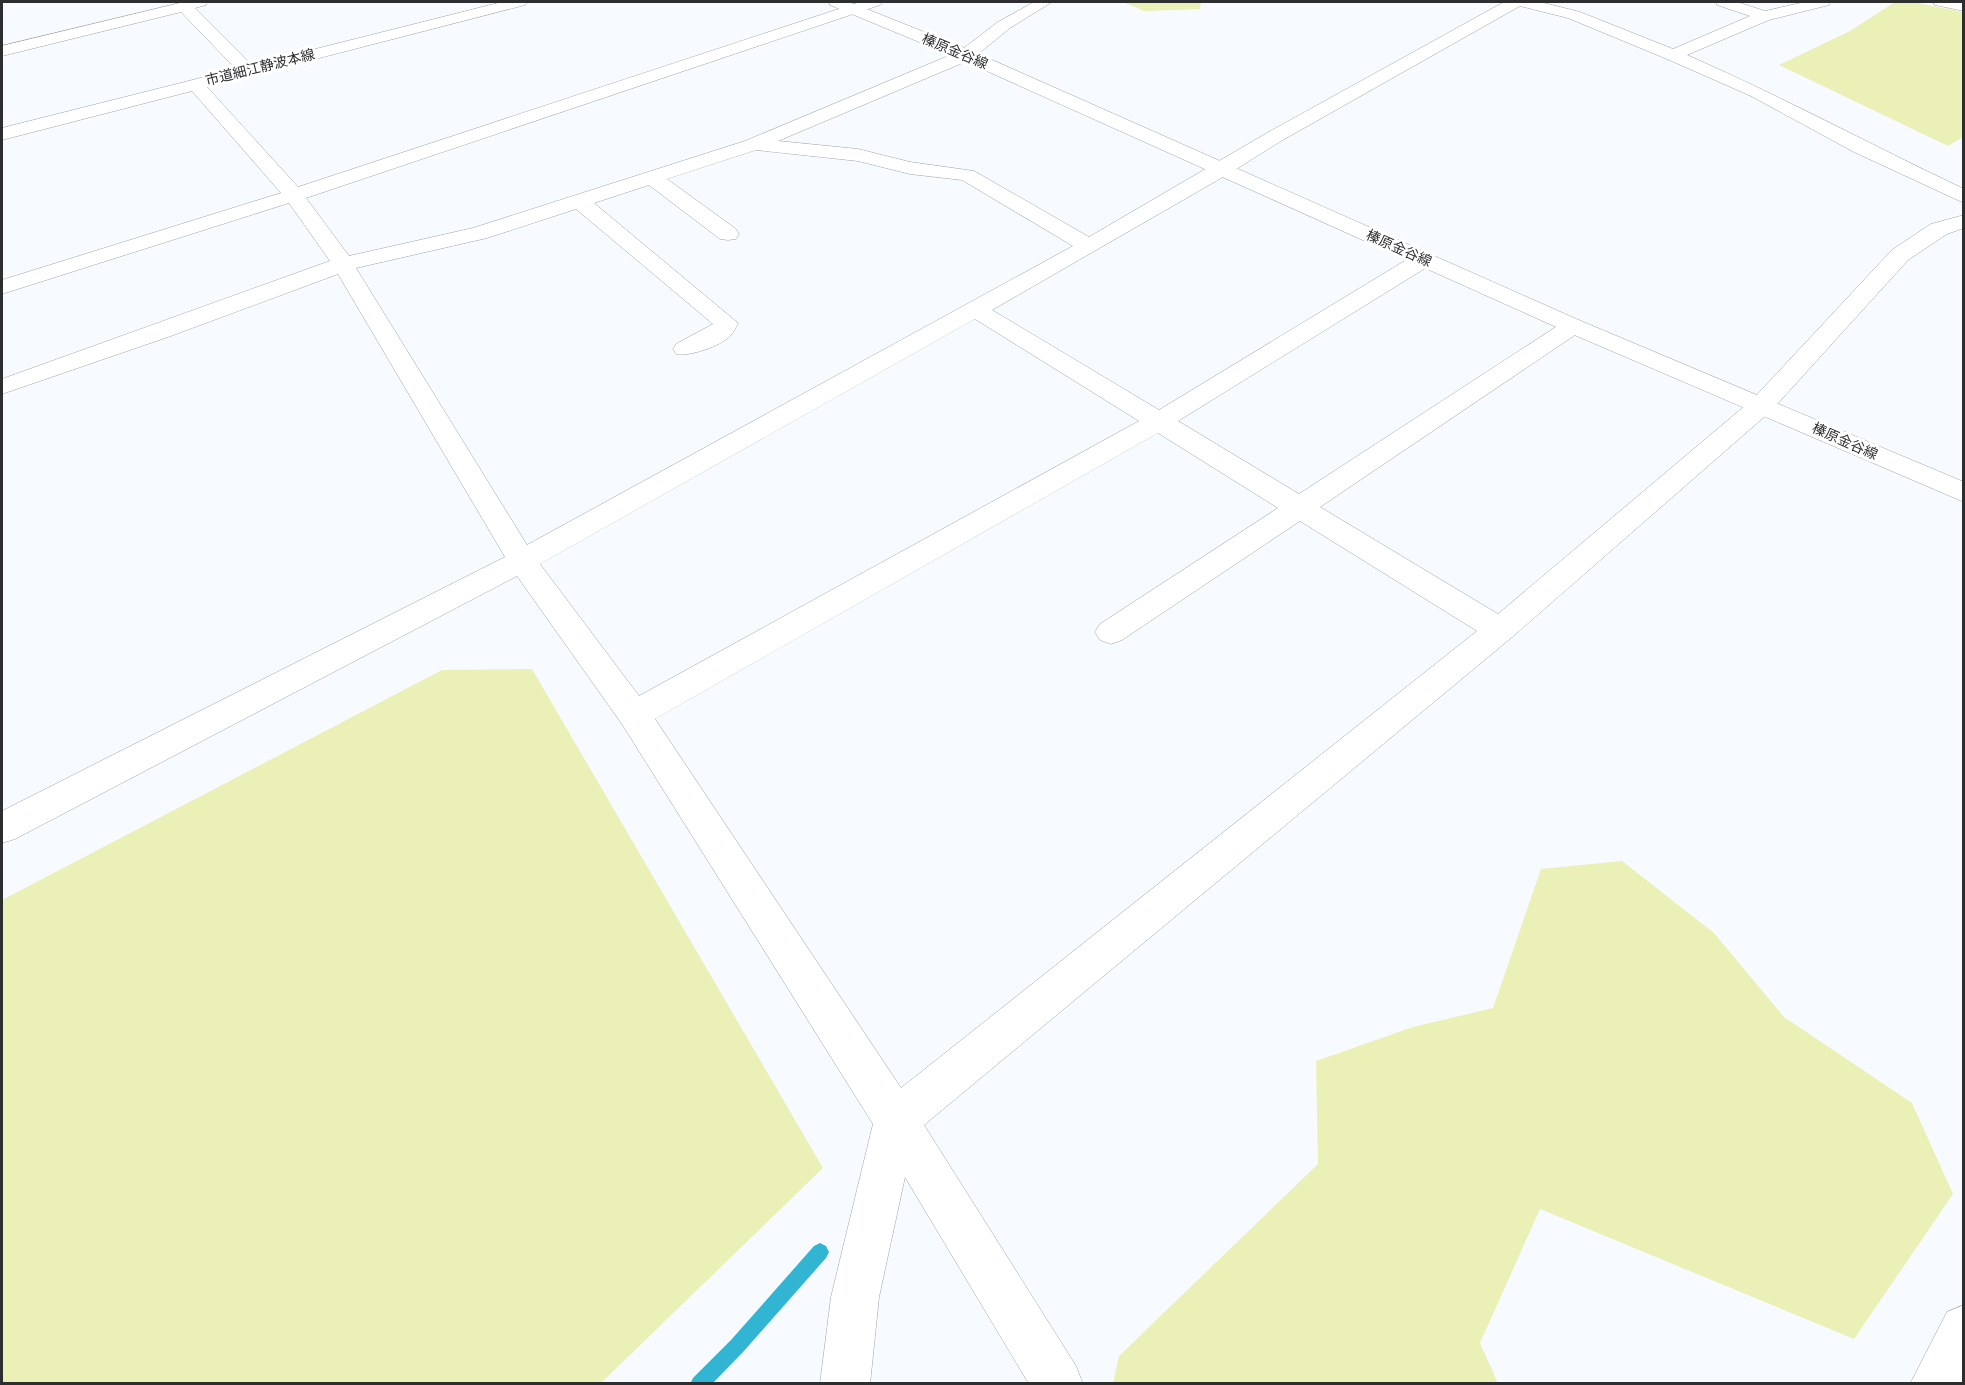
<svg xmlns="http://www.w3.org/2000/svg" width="1965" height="1385" font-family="'Fira Sans Condensed','Noto Sans JP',sans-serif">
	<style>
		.green { fill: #eaf0b6 }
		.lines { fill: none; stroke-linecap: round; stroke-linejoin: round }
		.stream { fill: #31b5d3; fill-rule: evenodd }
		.minor-casing { stroke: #9fa3a8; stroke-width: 1 }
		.major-casing { stroke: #9fa3a8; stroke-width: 1 }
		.minor { fill: #fff; fill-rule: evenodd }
		.major { fill: #fff; fill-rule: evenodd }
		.labels { text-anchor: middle; stroke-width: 6; stroke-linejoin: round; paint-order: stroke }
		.far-street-label { font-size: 14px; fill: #2c2e30; stroke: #fff }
	</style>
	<rect width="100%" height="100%" fill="#f7fbff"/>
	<!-- green -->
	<path class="green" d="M1123 2H1201L1200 9 1144 11Z
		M1895 2H1913L1963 12V137L1948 146 1779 65 1850 31Z
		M532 669 823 1168 601 1383H2V900L442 670Z
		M1622 861 1714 933 1784 1017 1912 1103 1953 1194 1854 1339 1540 1209 1480 1343 1498 1383H1113L1119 1356 1318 1164 1316 1061 1413 1027 1493 1008 1541 869Z"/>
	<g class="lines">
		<!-- stream -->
		<path class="stream" d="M820 1243 826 1246 829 1252 826 1258 743 1352 712 1384H690L693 1378 731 1340 814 1246Z"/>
		<!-- minor casing -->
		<g class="minor-casing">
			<path id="minor" d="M184 2H207L206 5 195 8 252 65 502 2H527L525 5 207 87 298 187 860 2H882L880 5 306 198 349 256 473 228 745 141 960 51 998 22 1034 2H1052L1010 28 972 59 778 141 858 149 910 162 974 171 1089 237 1267 133 1504 2H1540L1580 12 1673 49 1750 16 1717 5 1716 2H1737L1765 11 1805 2H1830L1829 5 1769 20 1687 55C1781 96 1871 145 1964 189V203L1854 152 1751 96 1667 59 1568 18 1520 6 1281 141 1230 173 992 310 1159 410 1416 254 1424 252 1432 254 1435 259 1432 264 1178 421 1299 494 1565 321 1573 319 1581 321 1585 326 1581 331 1320 507 1498 614 1753 399 1892 250 1931 224 1964 215V228L1947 234 1908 260 1771 411 1511 638 924 1125 1076 1366 1083 1384H1029L905 1177 879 1297 870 1384H820L831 1297 873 1124 622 724 517 576 15 839 2 843V811L505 557 338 274 168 337 2 394V379L330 261 289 203 2 294V280L281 193 192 91 2 140V128L236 69 181 12 2 56V46ZM756 150 858 161 910 174 962 180 1073 246 527 545 356 268 487 238 576 209 713 324 676 344 673 349 676 354C689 357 721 346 730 336 734 332 736 327 738 323L594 203 649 185 720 239 728 240 736 239 739 234 736 229 667 179ZM975 319 1139 421 639 696 540 564ZM1158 433 1278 508 1100 624 1095 632 1100 640 1111 644 1122 640 1300 521 1477 631 901 1088 655 719Z
				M1933 2H1964V11L1935 5Z
				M1964 1305 1962 1384H1910L1947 1312Z"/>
		</g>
		<!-- major casing -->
		<g class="major-casing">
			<path id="major" d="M829 2H849L972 51 1581 321 1964 482V502L1565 331 960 59 830 5Z"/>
		</g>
		<!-- minor -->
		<use href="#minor" class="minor"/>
		<!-- major -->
		<use href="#major" class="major"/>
	</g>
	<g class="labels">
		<!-- far-street labels -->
		<g class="far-street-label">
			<text transform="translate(955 51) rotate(23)" y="5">榛原金谷線</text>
			<text transform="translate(260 67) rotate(-14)" y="5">市道細江静波本線</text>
			<text transform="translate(1399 248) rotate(24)" y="5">榛原金谷線</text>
			<text transform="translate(1845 441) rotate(24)" y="5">榛原金谷線</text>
		</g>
	</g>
	<!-- border -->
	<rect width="1965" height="1385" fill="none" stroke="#2c2e30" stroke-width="6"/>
</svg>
